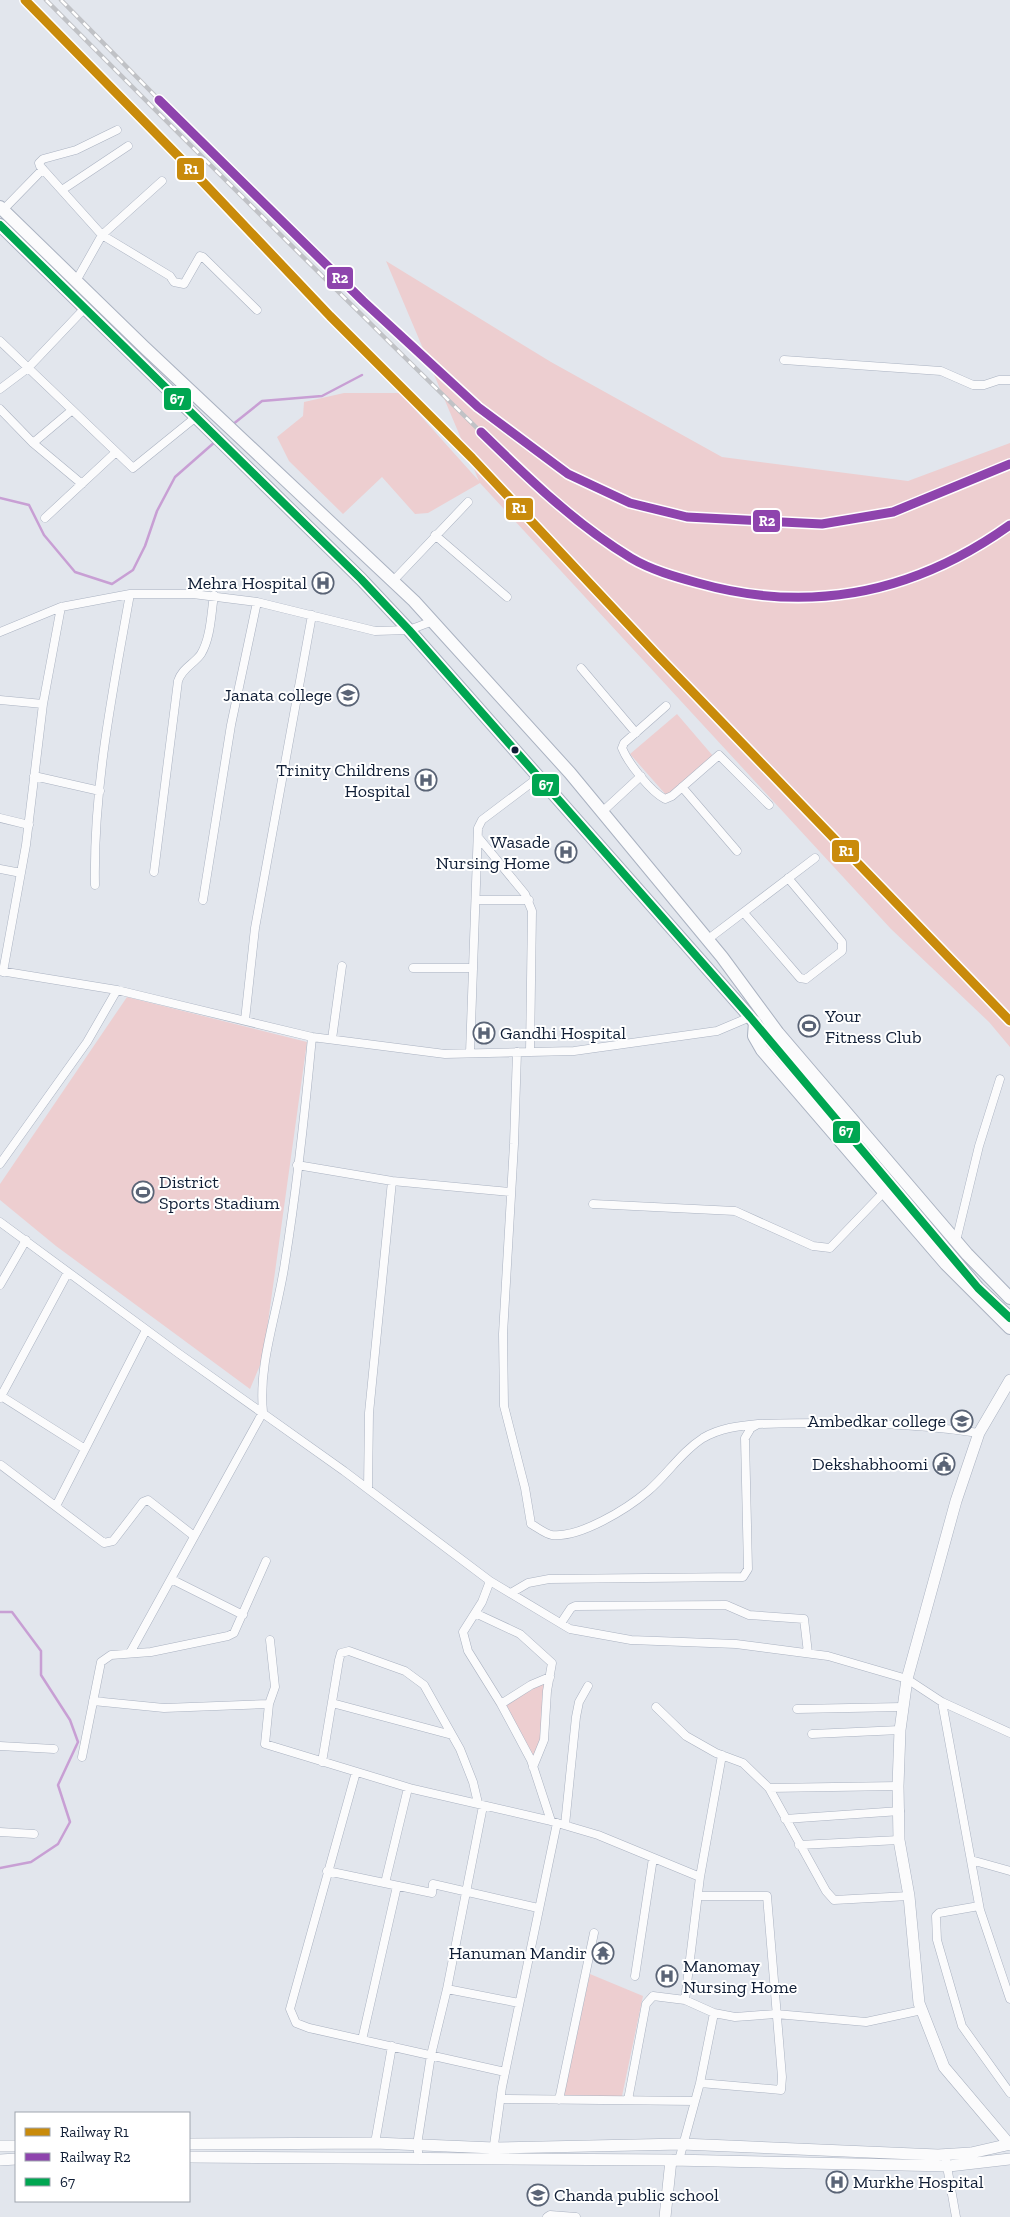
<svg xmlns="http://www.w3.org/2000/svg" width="1010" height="2217" font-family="'Zilla Slab',serif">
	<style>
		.green { fill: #edced0 }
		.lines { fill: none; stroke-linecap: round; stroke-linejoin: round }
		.stream { stroke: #c89fd4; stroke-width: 2.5 }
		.minor-casing { stroke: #aab2c1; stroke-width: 9 }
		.secondary-casing { stroke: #aab2c1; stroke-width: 12 }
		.primary-casing { stroke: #aab2c1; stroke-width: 14 }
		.trunk-casing { stroke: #aab2c1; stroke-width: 14 }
		.minor { stroke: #fbfbfc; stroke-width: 8 }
		.secondary { stroke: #fbfbfc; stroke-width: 11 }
		.primary { stroke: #fbfbfc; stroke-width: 12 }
		.trunk { stroke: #fbfbfc; stroke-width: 12 }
		.rail-casing { stroke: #c0c2c6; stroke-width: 4.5 }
		.rail { stroke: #fff; stroke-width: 2.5; stroke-dasharray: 8; stroke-linecap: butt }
		.bus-1-casing { stroke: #fff; stroke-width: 11 }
		.bus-1 { stroke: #00a651; stroke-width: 8 }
		.rail-1-casing { stroke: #fff; stroke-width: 12 }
		.rail-2-casing { stroke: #fff; stroke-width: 12 }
		.rail-1 { stroke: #c98b0b; stroke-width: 9 }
		.rail-2 { stroke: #8e44ad; stroke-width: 9 }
		.bus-dot { fill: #101e36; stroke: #fff; stroke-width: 2 }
		.labels { text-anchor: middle; stroke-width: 4; stroke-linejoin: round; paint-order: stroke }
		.poi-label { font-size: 18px; fill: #101e36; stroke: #fff; text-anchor: end }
		.line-badge { stroke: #fff; stroke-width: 2 }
		.badge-label { font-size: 14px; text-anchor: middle; font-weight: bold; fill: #fff }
	</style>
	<rect width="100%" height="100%" fill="#e2e6ed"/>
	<!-- green -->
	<path class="green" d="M386 261 551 362 722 457 908 481 1010 443V1047L989 1022 891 929 480 483 428 513 415 514 382 477 343 514 289 461 277 437 303 416 304 402 344 393H400L479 481Z
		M677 714 713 756 667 796 630 754Z
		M127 997 307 1042 263 1358 250 1389 56 1246 0 1200V1184Z
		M546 1682 540 1742 533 1760 504 1705Z
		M590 1974 643 1996 622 2096 562 2097Z"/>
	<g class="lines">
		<!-- stream -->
		<path class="stream" d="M232 425 262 401 322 396 362 375
			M0 498 29 505 44 535 75 572 112 584 133 570 145 546 157 511 175 477 216 441
			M0 1612H12L41 1651V1675L70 1720 78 1742 58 1785 70 1822 58 1844 31 1862 0 1868"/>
		<!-- minor casing -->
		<g class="minor-casing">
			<path id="minor" d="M117 130 76 150 43 159 39 163 40 166 102 235 170 276 174 282 184 284 200 256 203 257 257 310
				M62 190 128 146
				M3 210 43 169
				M76 281 102 235 162 181
				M0 341 133 468 196 417
				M784 360 941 371 973 385H984L999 380H1010
				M0 389 28 368 84 309
				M0 409 33 443 82 484
				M33 443 71 411
				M45 518 116 452
				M435 535 507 597
				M393 581 468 502
				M0 632 61 607
				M581 668 636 733
				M0 700 43 704 61 607 130 594H193L257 602 375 631 409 630 433 621
				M666 706 624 743 622 748C628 763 651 792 665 799L672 796 719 755 769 805
				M34 776 100 791
				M682 787 737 851
				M602 812 641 776
				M0 818 29 825
				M478 837 525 894 532 911 530 1052
				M0 869 21 873
				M154 872 178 681C182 668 194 664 201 654 211 637 211 614 214 595
				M95 885C93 788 113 689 130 594
				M203 900 231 725 257 602
				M476 900H529
				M744 913 800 978 806 979 842 951V942L788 878
				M707 940 815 858
				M413 968H473
				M0 971 117 990
				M3 972 26 845 43 704
				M245 1020 255 928 312 615
				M332 1039 342 966
				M517 1052 514 1144 503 1334 504 1406 525 1488 531 1524C537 1527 545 1534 552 1535 580 1538 627 1509 648 1491 667 1475 681 1452 703 1438 720 1428 738 1426 758 1424
				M470 1053 478 828 482 820 539 777
				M0 1164 87 1042 117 990 312 1037 445 1054 574 1051 717 1031 750 1017
				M297 1165 392 1181 511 1192
				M593 1204 735 1211 813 1246 830 1248 884 1192
				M0 1222 178 1353 344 1471 490 1581 570 1629 631 1640 736 1644 828 1656 907 1679 942 1702 1010 1733
				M956 1241 979 1146 1000 1079
				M0 1285 26 1240
				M1 1396 85 1449
				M0 1398 68 1272
				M1 1465 104 1543 113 1541 143 1502 148 1500 194 1536
				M368 1489 369 1413 392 1181
				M56 1506 146 1330
				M171 1579 243 1615
				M490 1581 482 1602 463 1632 468 1651 501 1704 531 1760 551 1821
				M511 1593 528 1583 549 1579 743 1577 748 1569 745 1438 751 1428 758 1424C833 1422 905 1422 979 1433
				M475 1613 520 1634 552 1663 547 1691 544 1740 533 1767
				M561 1623 571 1608 575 1606 726 1605 749 1615 804 1619 808 1653
				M270 1640 275 1687 269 1704 265 1744 413 1789 547 1820 598 1835 700 1877 685 2000
				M130 1653 263 1412C258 1362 278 1312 285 1262 297 1188 305 1112 312 1037
				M93 1701 164 1708 269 1704
				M942 1702 980 1910 1010 1999
				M332 1703 452 1735
				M501 1704 531 1685 550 1677
				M656 1707 686 1736 716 1753 743 1763 769 1788 826 1891 834 1900 909 1896
				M797 1709 902 1707
				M812 1734 900 1730
				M0 1746 54 1749
				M82 1757 101 1662 111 1655 151 1652 228 1636 234 1633 266 1561
				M322 1762 339 1660 341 1653 349 1651 405 1671 424 1685 460 1749 473 1782 478 1803
				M356 1772 290 2009 296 2023 309 2028 505 2072
				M769 1788 898 1786
				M785 1819 900 1811
				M565 1825 576 1717 579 1702 588 1686
				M0 1832 34 1834
				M799 1845 899 1840
				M971 1860 1010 1871
				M327 1871 432 1893 433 1884 538 1908
				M700 1877 722 1755
				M385 1883 408 1788
				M700 1896H767L782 2077 781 2090 700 2083
				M979 1906 939 1913 936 1916 937 1940 962 2026 1010 2093
				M635 1976 653 1858
				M447 1989 519 2003
				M362 2040 397 1886
				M501 2099 695 2101
				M559 2100 594 1933
				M628 2100 646 2004 653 1996 685 2000 714 2013 735 2017 776 2014 866 2022 922 2010
				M375 2143 392 2046
				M493 2152 502 2087 557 1823
				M945 2155 956 2217
				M419 2158 417 2145 431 2055 447 1989 483 1806
				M679 2160 700 2083 714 2013
				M547 2217 550 2215 576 2217"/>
		</g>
		<!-- secondary casing -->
		<g class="secondary-casing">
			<path id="secondary" d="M1010 1380 979 1433 956 1501 907 1679 900 1730 898 1786 899 1840 909 1896 919 2003 944 2067 1010 2145
				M189 2144 375 2143 494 2148 682 2144 938 2155 971 2153 1010 2144
				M0 2146H16
				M189 2157 671 2160 949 2166 1010 2159
				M0 2160 16 2159
				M665 2217 671 2160"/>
		</g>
		<!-- primary casing -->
		<g class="primary-casing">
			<path id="primary" d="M755 1022 754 1036 762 1050 946 1264 1010 1328"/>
		</g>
		<!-- trunk casing -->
		<g class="trunk-casing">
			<path id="trunk" d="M0 207 144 347 414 601 570 773 722 957 778 1033 967 1254 1010 1298
				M0 225 361 579 409 630 750 1017 978 1288 1010 1318"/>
		</g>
		<!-- minor -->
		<use href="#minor" class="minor"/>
		<!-- secondary -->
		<use href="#secondary" class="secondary"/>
		<!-- primary -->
		<use href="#primary" class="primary"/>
		<!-- trunk -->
		<use href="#trunk" class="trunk"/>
		<!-- rail casing -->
		<g class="rail-casing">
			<path id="rail" d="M46 0C152 107 258 213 365 318 404 357 443 395 482 433 528 478 576 525 631 558 652 570 677 577 699 584 812 615 916 592 1010 525
				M61 0 173 114 363 301 478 407 568 474 630 503 687 517 822 524 893 512 1010 464"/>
		</g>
		<!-- rail -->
		<use href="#rail" class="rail"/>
		<!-- bus-1 casing -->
		<g class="bus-1-casing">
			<path id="bus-1" d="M0 225 361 579 409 630 750 1017 978 1288 1010 1318"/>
		</g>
		<!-- bus-1 -->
		<use href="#bus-1" class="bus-1"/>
		<!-- rail-1 casing -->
		<g class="rail-1-casing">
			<path id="rail-1" d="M25 0 184 162 330 316 472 458 656 654 1010 1021"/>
		</g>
		<!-- rail-2 casing -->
		<g class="rail-2-casing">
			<path id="rail-2" d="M159 100 363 301 478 407 568 474 630 503 687 517 822 524 893 512 1010 464
				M481 432C527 477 575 524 631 558 651 570 676 577 698 583 812 615 915 593 1010 525"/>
		</g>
		<!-- rail-1 -->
		<use href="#rail-1" class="rail-1"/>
		<!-- rail-2 -->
		<use href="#rail-2" class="rail-2"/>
	</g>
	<!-- icons -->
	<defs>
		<g id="hospital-ring" transform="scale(1.125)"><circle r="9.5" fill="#fff" stroke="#5a6476" stroke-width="1.5"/><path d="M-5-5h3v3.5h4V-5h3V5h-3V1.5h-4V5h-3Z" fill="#5a6476"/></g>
		<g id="school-ring" transform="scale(1.125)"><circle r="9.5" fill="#fff" stroke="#5a6476" stroke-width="1.5"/><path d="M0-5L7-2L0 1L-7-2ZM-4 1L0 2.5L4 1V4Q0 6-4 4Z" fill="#5a6476"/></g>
		<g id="stadium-ring" transform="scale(1.125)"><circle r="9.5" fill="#fff" stroke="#5a6476" stroke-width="1.5"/><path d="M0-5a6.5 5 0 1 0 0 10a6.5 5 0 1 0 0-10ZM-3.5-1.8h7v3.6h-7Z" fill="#5a6476"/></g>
		<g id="civic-ring" transform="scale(1.125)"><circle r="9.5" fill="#fff" stroke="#5a6476" stroke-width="1.5"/><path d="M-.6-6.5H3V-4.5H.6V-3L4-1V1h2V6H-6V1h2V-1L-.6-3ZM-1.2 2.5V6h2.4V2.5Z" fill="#5a6476"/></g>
		<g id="temple-ring" transform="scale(1.125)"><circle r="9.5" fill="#fff" stroke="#5a6476" stroke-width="1.5"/><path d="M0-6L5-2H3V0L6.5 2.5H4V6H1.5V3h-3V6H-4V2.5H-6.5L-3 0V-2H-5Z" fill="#5a6476"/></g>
	</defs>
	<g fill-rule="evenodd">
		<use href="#hospital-ring" x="323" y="583"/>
		<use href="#school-ring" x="348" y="695"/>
		<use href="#hospital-ring" x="426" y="780"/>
		<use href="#hospital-ring" x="566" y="852"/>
		<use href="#stadium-ring" x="809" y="1026"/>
		<use href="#hospital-ring" x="484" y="1033"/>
		<use href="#stadium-ring" x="143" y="1192"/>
		<use href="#school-ring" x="962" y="1421"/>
		<use href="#civic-ring" x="944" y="1464"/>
		<use href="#temple-ring" x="603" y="1953"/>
		<use href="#hospital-ring" x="667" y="1976"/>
		<use href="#hospital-ring" x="837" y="2182"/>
		<use href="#school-ring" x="538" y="2195"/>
	</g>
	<!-- markers -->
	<circle class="bus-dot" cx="515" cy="750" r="4.5"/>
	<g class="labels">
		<!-- poi labels -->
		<g class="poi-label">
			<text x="307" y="589">Mehra Hospital</text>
			<text x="332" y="701">Janata college</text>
			<text x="410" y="776">Trinity Childrens<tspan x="410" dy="21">Hospital</tspan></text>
			<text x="550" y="848">Wasade<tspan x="550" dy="21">Nursing Home</tspan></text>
			<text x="825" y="1022" text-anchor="start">Your<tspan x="825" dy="21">Fitness Club</tspan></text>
			<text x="500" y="1039" text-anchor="start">Gandhi Hospital</text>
			<text x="159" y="1188" text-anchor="start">District<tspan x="159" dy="21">Sports Stadium</tspan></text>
			<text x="946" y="1427">Ambedkar college</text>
			<text x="928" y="1470">Dekshabhoomi</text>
			<text x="587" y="1959">Hanuman Mandir</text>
			<text x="683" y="1972" text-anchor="start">Manomay<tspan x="683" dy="21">Nursing Home</tspan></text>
			<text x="853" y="2188" text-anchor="start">Murkhe Hospital</text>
			<text x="554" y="2201" text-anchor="start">Chanda public school</text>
		</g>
	</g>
	<g class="line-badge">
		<rect x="176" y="157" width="29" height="24" rx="5" fill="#c98b0b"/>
		<rect x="326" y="266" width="28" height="24" rx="5" fill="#8e44ad"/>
		<rect x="163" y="387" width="29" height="24" rx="5" fill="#00a651"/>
		<rect x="505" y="497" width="29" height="24" rx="5" fill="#c98b0b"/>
		<rect x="752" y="509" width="29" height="24" rx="5" fill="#8e44ad"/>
		<rect x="531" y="773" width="29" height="24" rx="5" fill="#00a651"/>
		<rect x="831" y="839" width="29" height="24" rx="5" fill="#c98b0b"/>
		<rect x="832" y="1120" width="29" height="24" rx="5" fill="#00a651"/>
	</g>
	<g class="badge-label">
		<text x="191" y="174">R1</text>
		<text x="340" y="283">R2</text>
		<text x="177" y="404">67</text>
		<text x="519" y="513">R1</text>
		<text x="767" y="526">R2</text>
		<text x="546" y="790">67</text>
		<text x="846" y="856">R1</text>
		<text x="846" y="1136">67</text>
	</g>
	<!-- legend -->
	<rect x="15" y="2112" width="175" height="90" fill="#ffffff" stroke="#9fa5af"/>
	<rect x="25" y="2128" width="25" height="8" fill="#c98b0b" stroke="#9fa5af"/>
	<text x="60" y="2137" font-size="15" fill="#101e36">Railway R1</text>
	<rect x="25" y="2153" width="25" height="8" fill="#8e44ad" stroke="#9fa5af"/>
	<text x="60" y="2162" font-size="15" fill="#101e36">Railway R2</text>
	<rect x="25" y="2178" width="25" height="8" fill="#00a651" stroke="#9fa5af"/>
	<text x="60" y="2187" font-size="15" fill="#101e36">67</text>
</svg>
